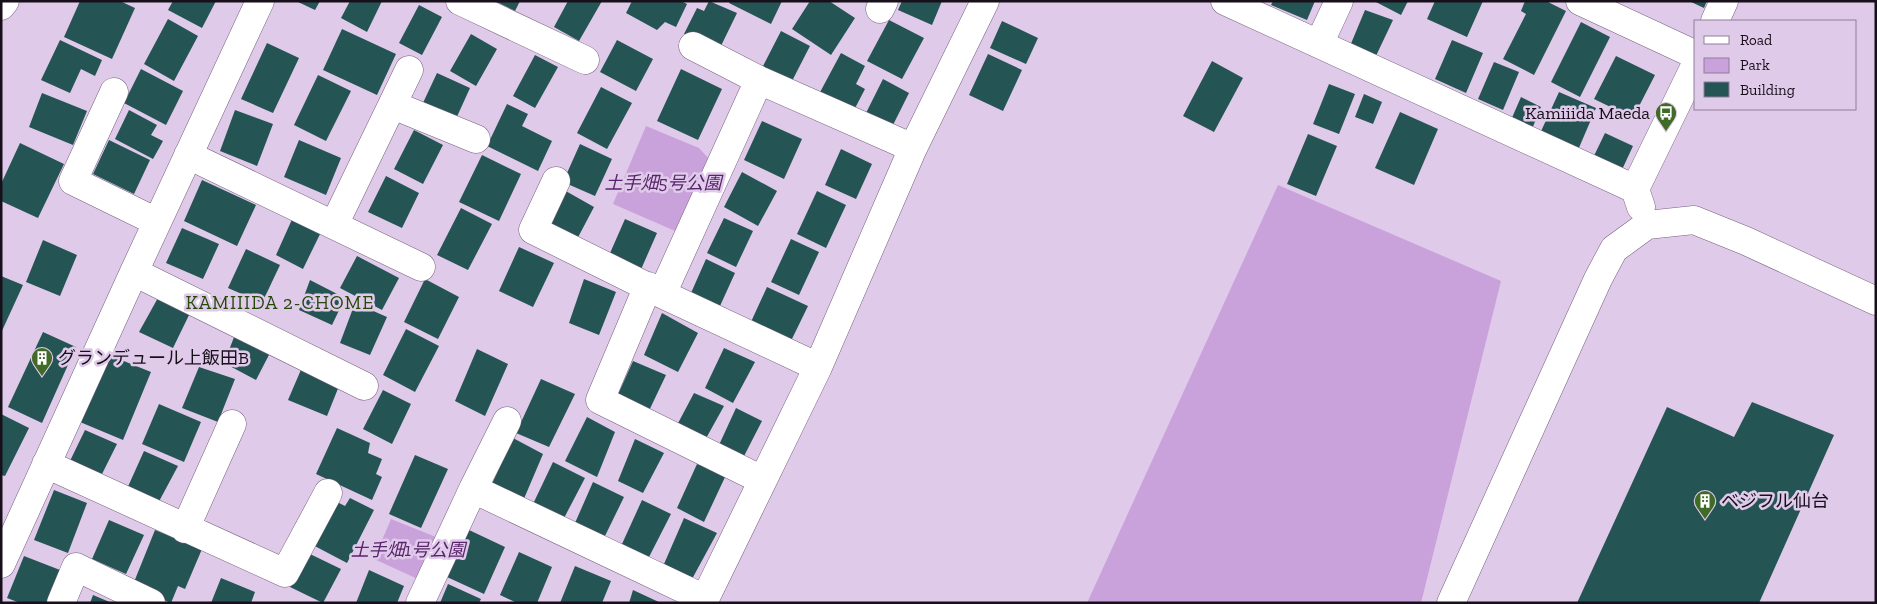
<svg xmlns="http://www.w3.org/2000/svg" width="1877" height="604" font-family="'Zilla Slab','Noto Sans JP',serif">
	<style>
		.green { fill: #caa2db }
		.building { fill: #255454 }
		.lines { fill: none; stroke-linecap: round; stroke-linejoin: round }
		.minor-casing { stroke: #76617e; stroke-width: 29 }
		.minor { stroke: #fff; stroke-width: 28 }
		.labels { text-anchor: middle; stroke-width: 5; stroke-linejoin: round; paint-order: stroke }
		.poi-label { font-size: 18px; fill: #170f1a; stroke: #e0caea; text-anchor: start }
		.park-label { font-size: 18px; font-style: italic; fill: #58246b; stroke: #e0caea }
		.neighbourhood-label { font-size: 19px; letter-spacing: 1px; fill: #244909; stroke: #e0caea }
	</style>
	<rect width="100%" height="100%" fill="#e0caea"/>
	<!-- green -->
	<path class="green" d="M646 126 699 148 712 162 682 234 613 204Z
		M1278 185 1501 281 1421 603H1087Z
		M391 519 441 539 420 580 374 559Z"/>
	<!-- building -->
	<path class="building" d="M80 1H120L135 8 112 59 64 37Z
		M173 1H216L202 28 168 10Z
		M296 1H320L315 10Z
		M350 1H382L367 32 341 18Z
		M495 1H520L515 11Z
		M568 1H602L579 41 554 27Z
		M632 1H681L687 4 676 27 665 22 657 30 626 13Z
		M709 1 737 13 719 50 684 34 697 8 704 11Z
		M730 1H782L771 24 729 3Z
		M810 1H829L855 18 831 55 792 29Z
		M902 1H942L932 25 898 10Z
		M1273 1H1315L1307 20 1271 5Z
		M1374 1H1408L1401 15Z
		M1435 1H1483L1467 37 1427 19Z
		M1525 1H1546L1566 11 1534 75 1503 59 1526 14 1521 11Z
		M1689 1H1707L1704 8Z
		M419 5 442 17 422 55 399 43Z
		M1365 10 1393 20 1375 58 1350 46Z
		M168 19 198 36 174 81 144 64Z
		M889 20 924 38 902 79 867 61Z
		M1002 21 1038 38 1026 64 990 48Z
		M1581 22 1610 37 1580 97 1551 82Z
		M342 29 396 54 377 95 323 70Z
		M781 31 810 46 791 83 762 68Z
		M471 34 497 49 476 86 450 71Z
		M60 40 102 60 95 76 81 69 70 93 41 80Z
		M617 40 653 59 636 91 600 72Z
		M1452 40 1483 53 1466 93 1435 79Z
		M267 43 299 58 273 113 241 99Z
		M841 53 865 66 856 84 865 89 852 114 818 96Z
		M988 54 1022 70 1003 111 969 95Z
		M535 55 558 67 535 108 513 96Z
		M1616 56 1655 75 1633 118 1594 99Z
		M1212 61 1243 78 1214 132 1183 116Z
		M1494 62 1519 72 1503 110 1478 99Z
		M141 69 183 91 166 125 124 103Z
		M681 69 722 89 698 140 657 121Z
		M437 73 470 88 455 121 422 105Z
		M318 75 351 91 326 141 294 125Z
		M883 79 909 93 892 127 866 113Z
		M1329 84 1355 94 1339 134 1313 124Z
		M601 87 632 103 607 149 577 133Z
		M1559 92 1596 108 1575 157 1537 140Z
		M42 93 87 111 73 145 29 127Z
		M1364 94 1382 102 1373 124 1355 117Z
		M1521 97 1541 107 1532 129 1511 120Z
		M507 104 528 114 522 126 552 141 538 171 487 146Z
		M129 110 157 125 151 135 163 141 153 159 115 139Z
		M235 110 273 124 257 166 220 151Z
		M1400 112 1438 129 1414 185 1375 168Z
		M762 121 802 139 784 179 744 160Z
		M414 130 443 145 423 184 394 169Z
		M1605 133 1633 146 1620 174 1592 160Z
		M1308 134 1337 146 1316 196 1287 184Z
		M109 140 150 160 134 194 93 174Z
		M299 140 341 158 326 195 284 177Z
		M20 143 64 164 38 218 1 201V184Z
		M580 144 612 159 595 196 563 182Z
		M841 149 872 164 856 199 825 185Z
		M482 155 521 174 499 221 459 202Z
		M742 172 777 191 758 226 724 207Z
		M386 176 419 193 402 228 368 212Z
		M202 180 256 205 237 246 184 221Z
		M564 190 594 207 575 243 544 227Z
		M817 191 846 205 826 248 797 234Z
		M461 208 492 224 468 270 437 255Z
		M294 215 322 230 303 269 276 255Z
		M724 218 753 231 736 267 707 253Z
		M625 219 657 233 639 274 607 260Z
		M182 228 219 244 203 279 166 263Z
		M791 239 819 252 799 295 771 282Z
		M43 240 77 255 60 296 26 282Z
		M519 247 554 263 533 307 499 291Z
		M246 249 280 265 262 303 228 288Z
		M357 256 399 278 382 310 340 288Z
		M706 259 735 273 720 306 691 293Z
		M1 276 23 285 1 333Z
		M425 279 459 297 438 339 404 322Z
		M584 279 616 292 599 335 569 323Z
		M310 280 345 298 332 325 299 310Z
		M767 287 808 306 790 343 750 324Z
		M159 296 190 313 173 348 139 332Z
		M355 303 387 317 370 355 340 343Z
		M662 313 698 333 678 372 644 355Z
		M406 329 439 346 415 392 383 375Z
		M43 332 76 347 42 423 8 407Z
		M236 332 271 351 256 380 224 363Z
		M724 348 755 362 733 403 705 388Z
		M477 349 508 364 485 416 455 401Z
		M109 355 151 372 123 440 80 422Z
		M633 361 666 375 647 415 615 401Z
		M303 365 341 381 327 416 288 400Z
		M199 367 235 379 218 422 182 408Z
		M541 379 575 394 549 447 516 433Z
		M383 390 411 404 392 444 363 429Z
		M694 393 724 406 704 442 676 427Z
		M1752 402 1834 435 1759 603H1577L1667 407 1734 437Z
		M159 404 201 422 184 462 142 444Z
		M736 408 762 421 743 458 719 445Z
		M1 414 29 428 5 476 1 475Z
		M587 417 615 432 597 477 565 461Z
		M337 428 370 443 368 453 382 459 376 474 382 477 372 500 316 474Z
		M85 430 117 444 99 480 68 465Z
		M513 438 543 454 523 501 491 486Z
		M635 439 664 453 643 493 618 481Z
		M144 451 178 466 156 507 126 491Z
		M415 455 448 469 421 528 389 514Z
		M553 462 585 478 563 520 533 504Z
		M697 464 726 475 704 522 677 508Z
		M593 482 624 497 604 538 575 523Z
		M54 490 87 503 68 553 34 540Z
		M350 498 374 510 347 563 309 543 337 502 345 506Z
		M642 500 671 514 649 557 622 544Z
		M684 518 717 533 692 579 664 564Z
		M109 520 144 535 126 574 92 559Z
		M155 530 202 549 185 589 178 586 171 603 132 587Z
		M469 530 505 547 484 594 447 577Z
		M519 552 552 567 537 603H517L500 595Z
		M310 554 341 569 323 603 290 587Z
		M24 556 60 570 47 603H20L7 598Z
		M575 566 611 581 602 603H560Z
		M369 570 404 586 397 603H356Z
		M221 578 255 592 251 603H211Z
		M448 584 481 599 479 603H440Z
		M633 590 661 603H629Z
		M93 595 112 603H90Z"/>
	<g class="lines">
		<!-- minor casing -->
		<g class="minor-casing">
			<path id="minor" d="M460 1 585 60
				M1225 1 1635 189
				M1580 1 1696 55
				M1 6 5 1
				M880 9 884 1
				M1715 21 1724 1
				M1319 44 1339 1
				M693 46 759 80 913 148
				M114 92 73 181 157 222
				M393 105 476 139
				M188 155 421 267
				M556 181 533 230 662 294 818 367
				M1641 207 1635 189 1696 64
				M334 225 409 70
				M134 272 364 386
				M648 286 600 400 762 480
				M662 294 759 80
				M46 464 285 573 328 493
				M473 489 507 421
				M185 529 232 424
				M1 564 134 272 260 1
				M61 603 76 567 151 603
				M420 603 473 489 705 599
				M703 603 818 367 913 148 985 1
				M1451 603 1598 279 1614 249 1647 225 1694 220 1746 241 1876 301"/>
		</g>
		<!-- minor -->
		<use href="#minor" class="minor"/>
	</g>
	<!-- icons -->
	<defs>
		<g id="bus-pin" transform="scale(1.125)"><path d="M0 17L-7.5 6A9.5 9.5 0 1 1 7.5 6Z" fill="#406b27" stroke="#e0caea"/><path d="M-5-6H5V4H4V6H2V4H-2V6H-4V4H-5ZM-3.5-4V0h7V-4ZM-3.5 1.2v1.5H-2V1.2ZM2 1.2v1.5H3.5V1.2Z" fill="#fff"/></g>
		<g id="building-pin" transform="scale(1.125)"><path d="M0 17L-7.5 6A9.5 9.5 0 1 1 7.5 6Z" fill="#406b27" stroke="#e0caea"/><path d="M-4-6H4V6H1V3H-1V6H-4ZM-2.5-4.3h1.7v1.8h-1.7ZM.8-4.3h1.7v1.8H.8ZM-2.5-1h1.7V.8h-1.7ZM.8-1h1.7V.8H.8Z" fill="#fff"/></g>
	</defs>
	<g fill-rule="evenodd">
		<use href="#bus-pin" x="1666" y="113"/>
		<use href="#building-pin" x="42" y="358"/>
		<use href="#building-pin" x="1705" y="501"/>
	</g>
	<g class="labels">
		<!-- poi labels -->
		<g class="poi-label">
			<text x="1650" y="119" text-anchor="end">Kamiiida Maeda</text>
			<text x="58" y="364">グランデュール上飯田B</text>
			<text x="1721" y="507">ベジフル仙台</text>
		</g>
		<!-- park labels -->
		<g class="park-label">
			<text x="663" y="189">土手畑5号公園</text>
			<text x="408" y="556">土手畑1号公園</text>
		</g>
		<!-- neighbourhood labels -->
		<g class="neighbourhood-label">
			<text x="280" y="309">KAMIIIDA 2-CHOME</text>
		</g>
	</g>
	<!-- border -->
	<rect width="1877" height="604" fill="none" stroke="#170f1a" stroke-width="5"/>
	<!-- legend -->
	<rect x="1694" y="20" width="162" height="90" fill="#e0caea" stroke="#907f97"/>
	<rect x="1704" y="36" width="25" height="8" fill="#ffffff" stroke="#907f97"/>
	<text x="1740" y="45" font-size="15" fill="#170f1a">Road</text>
	<rect x="1704" y="58" width="25" height="15" fill="#caa2db" stroke="#907f97"/>
	<text x="1740" y="70" font-size="15" fill="#170f1a">Park</text>
	<rect x="1704" y="82" width="25" height="15" fill="#255454" stroke="#907f97"/>
	<text x="1740" y="95" font-size="15" fill="#170f1a">Building</text>
</svg>
